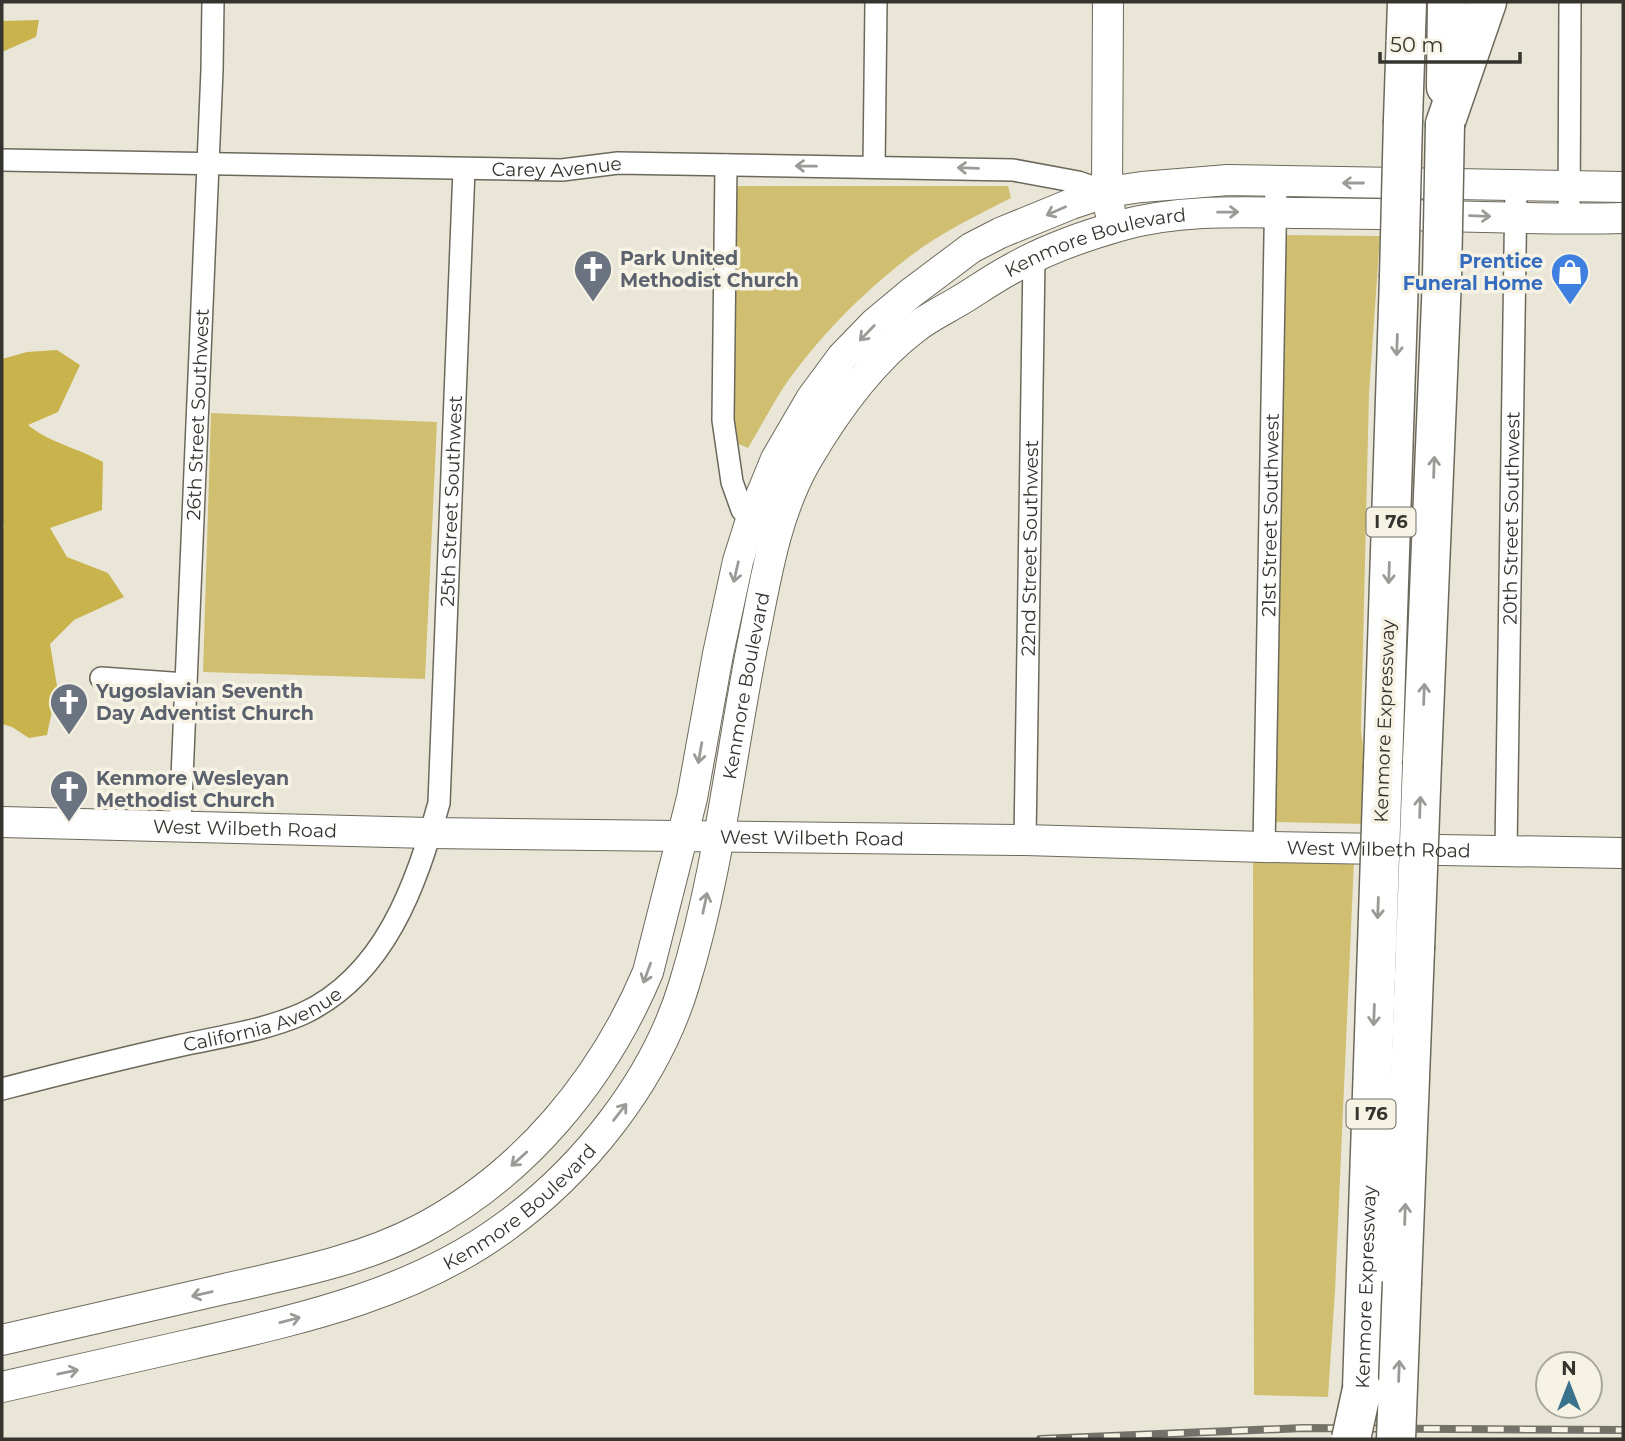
<svg xmlns="http://www.w3.org/2000/svg" width="1625" height="1441" font-family="Montserrat,sans-serif">
	<style>
		.green { fill: #d0bf71 }
		.forest { fill: #c9b34c }
		.lines { fill: none; stroke-linecap: round; stroke-linejoin: round }
		.minor-casing { stroke: #6c695c; stroke-width: 24 }
		.secondary-casing { stroke: #6c695c; stroke-width: 32 }
		.motorway-casing { stroke: #6c695c; stroke-width: 41 }
		.minor { stroke: #fff; stroke-width: 21 }
		.secondary { stroke: #fff; stroke-width: 30 }
		.motorway { stroke: #fff; stroke-width: 38 }
		.rail-casing { stroke: #747169; stroke-width: 8 }
		.rail { stroke: #f6f3e5; stroke-width: 5; stroke-dasharray: 16; stroke-linecap: butt }
		.motorway-bridge-casing { stroke: #6c695c; stroke-width: 41; stroke-linecap: butt }
		.motorway-bridge { stroke: #fff; stroke-width: 38 }
		.oneway { stroke: #9a9a97 }
		.labels { text-anchor: middle; stroke-width: 7; stroke-linejoin: round; paint-order: stroke }
		.shield { fill: #f6f3e5; stroke: #706d66; stroke-width: 2 }
		.shield-label { font-size: 18px; font-weight: bold; fill: #36342f }
		.street-label { font-size: 19px; fill: #36342f; stroke: #f6f3e5 }
		.worship-label { font-size: 19px; font-weight: bold; fill: #5b616d; stroke: #f6f3e5; text-anchor: start }
		.shop-label { font-size: 19px; font-weight: bold; fill: #366cbe; stroke: #f6f3e5; text-anchor: end }
	</style>
	<rect width="100%" height="100%" fill="#e9e6d8"/>
	<!-- green -->
	<path class="green" d="M735 186H1008L1011 198C976 216 940 233 909 257 861 294 817 339 783 388 771 407 760 428 748 448L734 442Z
		M1284 235 1380 236 1369 393 1361 730 1366 772V824L1274 822Z
		M211 413 437 422 425 679 203 672Z
		M1253 860 1354 861 1335 1291 1328 1397 1254 1395Z"/>
	<!-- forest -->
	<path class="forest" d="M39 20 36 37 2 52V21Z
		M57 350 80 365 58 412 28 425C50 443 78 448 103 462L102 510 50 528 67 557 108 573 124 597 74 620 50 644 57 686 47 735 29 738 12 727 2 724V529L4 527 2 521V359L27 352Z"/>
	<g class="lines">
		<!-- minor casing -->
		<g class="minor-casing">
			<g id="minor">
				<path id="s1" d="M2 160 562 170 618 163 1013 170 1078 182 1107 192"/>
				<path d="M726 165 723 420 732 482 742 510 751 520 762 522"/>
				<path d="M874 167 876 2"/>
				<path d="M1569 220 1570 2"/>
				<path d="M101 678 186 684"/>
				<path id="s2" d="M180 825 212 70 213 2"/>
				<path id="s3" d="M1025 840 1034 258"/>
				<path id="s4" d="M1264 847 1276 182"/>
				<path id="s5" d="M1506 850 1516 187"/>
				<path id="s6" d="M2 1089C60 1074 119 1059 178 1046 218 1037 263 1031 302 1014 385 976 416 885 439 803L464 169"/>
			</g>
		</g>
		<!-- secondary casing -->
		<g class="secondary-casing">
			<g id="secondary">
				<path d="M1108 2 1107 192 1110 211"/>
				<path id="s7" d="M2 822 429 833 1025 840 1264 847 1623 853"/>
				<path d="M2 1340C76 1323 150 1306 224 1289 290 1274 360 1261 421 1229 525 1174 603 1079 648 972L692 798 718 654 738 561 751 520 776 459 811 399 842 357 875 323 911 293 971 248 1000 233 1071 204 1107 192 1142 187 1228 180 1623 187"/>
				<path id="s8" d="M2 1387C65 1373 129 1358 192 1344 300 1319 411 1295 502 1229 583 1171 655 1081 684 985 718 875 730 759 752 647 765 584 774 517 806 461 834 413 870 362 915 328 930 316 948 308 964 298 980 288 996 277 1013 268 1045 250 1084 236 1119 226 1179 209 1241 212 1302 213 1409 213 1516 221 1623 218"/>
			</g>
		</g>
		<!-- motorway casing -->
		<g class="motorway-casing">
			<g id="motorway">
				<path d="M1446 87 1447 2"/>
				<path d="M1403 120 1407 2"/>
				<path d="M1445 124 1487 2"/>
				<path d="M1422 762 1442 278"/>
				<path d="M1383 766 1399 277"/>
				<path d="M1402 1282 1415 949"/>
				<path id="s9" d="M1362 1389 1377 946"/>
			</g>
		</g>
		<!-- minor -->
		<use href="#minor" class="minor"/>
		<!-- secondary -->
		<use href="#secondary" class="secondary"/>
		<!-- motorway -->
		<use href="#motorway" class="motorway"/>
		<!-- rail casing -->
		<g class="rail-casing">
			<path id="rail" d="M1040 1439 1303 1428 1623 1430"/>
		</g>
		<!-- rail -->
		<use href="#rail" class="rail"/>
		<!-- motorway-bridge casing -->
		<g class="motorway-bridge-casing">
			<path id="motorway-bridge" d="M1399 277 1403 120
				M1442 278 1445 124
				M1377 946 1383 766
				M1415 949 1422 762
				M1351 1439 1362 1389
				M1396 1439 1402 1282"/>
		</g>
		<!-- motorway-bridge -->
		<use href="#motorway-bridge" class="motorway-bridge"/>
	</g>
	<!-- one-way arrows -->
	<defs><path id="oneway-shaft" d="M-6 0H5M1.5-3L5.5 0L1.5 3" fill="none" stroke-width="1.6" stroke-linecap="round" stroke-linejoin="round" transform="scale(1.75)"/></defs>
	<g class="oneway">
		<use href="#oneway-shaft" transform="translate(806 166) rotate(-179)"/>
		<use href="#oneway-shaft" transform="translate(968 168) rotate(-178)"/>
		<use href="#oneway-shaft" transform="translate(1353 183) rotate(-180)"/>
		<use href="#oneway-shaft" transform="translate(1056 211) rotate(156)"/>
		<use href="#oneway-shaft" transform="translate(1228 212) rotate(-1)"/>
		<use href="#oneway-shaft" transform="translate(1480 216) rotate(2)"/>
		<use href="#oneway-shaft" transform="translate(867 333) rotate(134)"/>
		<use href="#oneway-shaft" transform="translate(1397 345) rotate(92)"/>
		<use href="#oneway-shaft" transform="translate(1434 467) rotate(-88)"/>
		<use href="#oneway-shaft" transform="translate(736 572) rotate(103)"/>
		<use href="#oneway-shaft" transform="translate(1389 573) rotate(92)"/>
		<use href="#oneway-shaft" transform="translate(1424 694) rotate(-88)"/>
		<use href="#oneway-shaft" transform="translate(700 753) rotate(100)"/>
		<use href="#oneway-shaft" transform="translate(1420 807) rotate(-88)"/>
		<use href="#oneway-shaft" transform="translate(705 903) rotate(-78)"/>
		<use href="#oneway-shaft" transform="translate(1378 908) rotate(92)"/>
		<use href="#oneway-shaft" transform="translate(647 973) rotate(110)"/>
		<use href="#oneway-shaft" transform="translate(1374 1015) rotate(92)"/>
		<use href="#oneway-shaft" transform="translate(620 1112) rotate(-52)"/>
		<use href="#oneway-shaft" transform="translate(519 1159) rotate(138)"/>
		<use href="#oneway-shaft" transform="translate(1405 1214) rotate(-88)"/>
		<use href="#oneway-shaft" transform="translate(202 1294) rotate(167)"/>
		<use href="#oneway-shaft" transform="translate(290 1320) rotate(-15)"/>
		<use href="#oneway-shaft" transform="translate(1399 1371) rotate(-88)"/>
		<use href="#oneway-shaft" transform="translate(68 1372) rotate(-12)"/>
	</g>
	<!-- icons -->
	<defs>
		<g id="church-pin" transform="scale(2.0125)"><path d="M0 17L-7.5 6A9.5 9.5 0 1 1 7.5 6Z" fill="#6b7280" stroke="#f6f3e5"/><path d="M-1.2-6h2.4v3.5h3.3v2.4h-3.3V6h-2.4V-.1h-3.3v-2.4h3.3Z" fill="#fff"/></g>
		<g id="shop-pin" transform="scale(2.0125)"><path d="M0 17L-7.5 6A9.5 9.5 0 1 1 7.5 6Z" fill="#3f7fe0" stroke="#f6f3e5"/><path d="M-5-2.5h2.3a2.7 3.5 0 0 1 5.4 0H5L5.5 6h-11ZM-1.5-2.5h3a1.5 2.3 0 0 0-3 0Z" fill="#fff"/></g>
	</defs>
	<g fill-rule="evenodd">
		<use href="#church-pin" x="593" y="269"/>
		<use href="#shop-pin" x="1570" y="272"/>
		<use href="#church-pin" x="69" y="702"/>
		<use href="#church-pin" x="69" y="789"/>
	</g>
	<g class="labels">
		<!-- shield labels -->
		<g class="shield">
			<rect x="1366.5" y="507.5" width="49" height="29" rx="5"/>
			<rect x="1346.5" y="1099.5" width="49" height="29" rx="5"/>
		</g>
		<g class="shield-label">
			<text x="1391" y="528">I 76</text>
			<text x="1371" y="1120">I 76</text>
		</g>
		<!-- street labels -->
		<g class="street-label">
			<text dy="7" stroke="none"><textPath href="#s1" startOffset="555">Carey Avenue</textPath></text>
			<text dy="7" stroke="none"><textPath href="#s8" startOffset="1752">Kenmore Boulevard</textPath></text>
			<text dy="7" stroke="none"><textPath href="#s2" startOffset="411">26th Street Southwest</textPath></text>
			<text dy="7" stroke="none"><textPath href="#s6" startOffset="872">25th Street Southwest</textPath></text>
			<text dy="7" stroke="none"><textPath href="#s4" startOffset="332">21st Street Southwest</textPath></text>
			<text dy="7" stroke="none"><textPath href="#s5" startOffset="332">20th Street Southwest</textPath></text>
			<text dy="7" stroke="none"><textPath href="#s3" startOffset="292">22nd Street Southwest</textPath></text>
			<text dy="7" stroke="none"><textPath href="#s8" startOffset="1143">Kenmore Boulevard</textPath></text>
			<text transform="translate(1384 721) rotate(-88)" y="7">Kenmore Expressway</text>
			<text dy="7" stroke="none"><textPath href="#s7" startOffset="243">West Wilbeth Road</textPath></text>
			<text dy="7" stroke="none"><textPath href="#s7" startOffset="810">West Wilbeth Road</textPath></text>
			<text dy="7" stroke="none"><textPath href="#s7" startOffset="1377">West Wilbeth Road</textPath></text>
			<text dy="7" stroke="none"><textPath href="#s6" startOffset="270">California Avenue</textPath></text>
			<text dy="7" stroke="none"><textPath href="#s8" startOffset="555">Kenmore Boulevard</textPath></text>
			<text dy="7" stroke="none"><textPath href="#s9" startOffset="102">Kenmore Expressway</textPath></text>
		</g>
		<!-- worship labels -->
		<g class="worship-label">
			<text x="620" y="265">Park United<tspan x="620" dy="22">Methodist Church</tspan></text>
			<text x="96" y="698">Yugoslavian Seventh<tspan x="96" dy="22">Day Adventist Church</tspan></text>
			<text x="96" y="785">Kenmore Wesleyan<tspan x="96" dy="22">Methodist Church</tspan></text>
		</g>
		<!-- shop labels -->
		<g class="shop-label">
			<text x="1543" y="268">Prentice<tspan x="1543" dy="22">Funeral Home</tspan></text>
		</g>
	</g>
	<!-- border -->
	<rect width="1625" height="1441" fill="none" stroke="#36342f" stroke-width="7"/>
	<!-- north arrow -->
	<g transform="translate(1569 1385)"><circle r="33" fill="#f6f3e5" stroke="#a9a79c" stroke-width="2"/>
	<path d="M0-5L12 26L0 18L-12 26Z" fill="#3a718c"/>
	<text y="-10" font-size="19" font-weight="bold" text-anchor="middle" fill="#36342f">N</text>
	</g>
	<!-- scale -->
	<path d="M1380 52v10h140v-10" fill="none" stroke="#36342f" stroke-width="3.5"/>
	<text x="1390" y="52" font-size="21" fill="#36342f" stroke="#f6f3e5" stroke-width="5" paint-order="stroke">50 m</text>
</svg>
